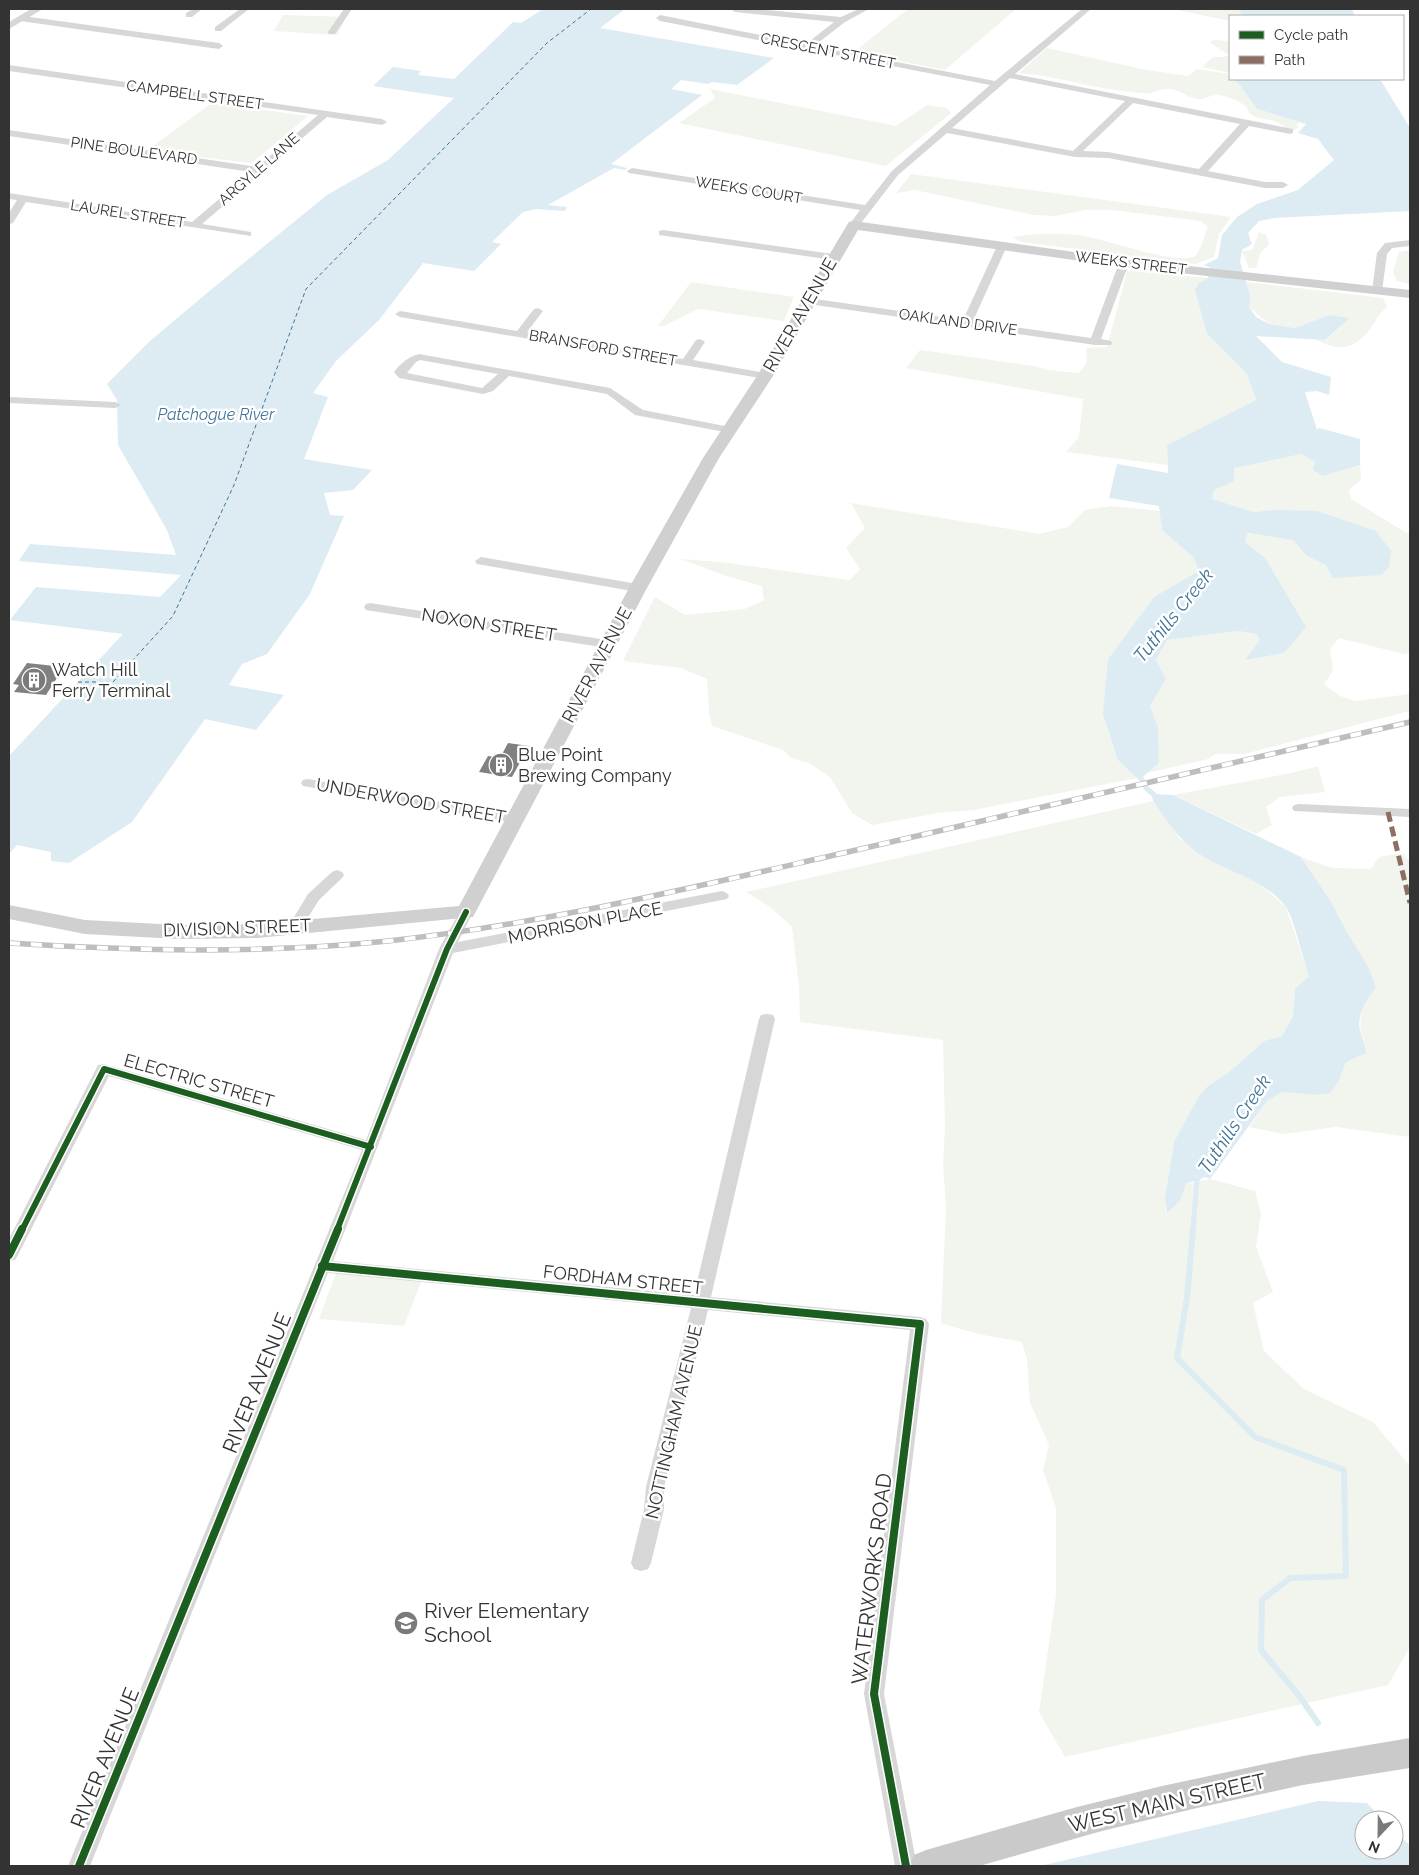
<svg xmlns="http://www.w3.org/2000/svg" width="1419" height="1875" font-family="Raleway,sans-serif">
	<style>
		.green { fill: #f1f5ed }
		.water { fill: #ddebf3 }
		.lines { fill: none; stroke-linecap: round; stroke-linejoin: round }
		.stream-far1 { stroke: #ddebf3; stroke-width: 5 }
		.stream { stroke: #ddebf3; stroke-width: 6 }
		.ferry { stroke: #3f7597; stroke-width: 1; stroke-dasharray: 4 3; stroke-linecap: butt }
		.building { fill: #818181 }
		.minor { fill: #d7d7d7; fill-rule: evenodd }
		.tertiary { fill: #d7d7d7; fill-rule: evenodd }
		.secondary { fill: #d0d0d0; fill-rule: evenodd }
		.primary { fill: #cacaca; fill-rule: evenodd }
		.rail-casing { stroke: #bebebe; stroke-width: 5.5 }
		.rail { stroke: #fff; stroke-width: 4; stroke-dasharray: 11; stroke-linecap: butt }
		.quiet { stroke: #8d6e63; stroke-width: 5; stroke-dasharray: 10 5; stroke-linecap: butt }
		.cycleway-far1-casing { stroke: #fff; stroke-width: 9 }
		.cycleway-casing { stroke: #fff; stroke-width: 11 }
		.cycleway-far1 { stroke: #1b5e20; stroke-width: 6 }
		.cycleway { stroke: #1b5e20; stroke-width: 8 }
		.labels { text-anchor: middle; stroke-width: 5; stroke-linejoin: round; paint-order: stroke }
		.far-street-label { font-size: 15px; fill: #333; stroke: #fff }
		.far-water-label { font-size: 16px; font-style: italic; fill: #3f7597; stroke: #fff }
		.street-label { font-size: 18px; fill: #333; stroke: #fff }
		.poi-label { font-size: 18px; fill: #333; stroke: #fff; text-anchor: start }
		.water-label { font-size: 19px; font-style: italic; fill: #3f7597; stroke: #fff }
		.near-street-label { font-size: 21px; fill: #333; stroke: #fff }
		.near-poi-label { font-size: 21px; fill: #333; stroke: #fff; text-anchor: start }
	</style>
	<rect width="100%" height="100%" fill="#fff"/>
	<!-- green -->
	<path class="green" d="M908 9H1016L945 70 854 52Z
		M1173 9H1243L1238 12 1246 16H1230V21Z
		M283 15 346 17 337 35 274 31Z
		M1215 40 1230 41V73L1202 67 1213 57H1224L1229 55 1209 42Z
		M1047 48 1142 69 1188 76 1197 69 1230 74V79H1235L1257 109 1300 122 1296 125 1299 127 1293 131 1275 121 1255 117 1248 112 1247 107C1242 102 1224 94 1216 95 1210 95 1205 100 1198 99 1188 98 1181 90 1170 89 1162 88 1158 91 1151 93 1146 94 1138 93 1132 92 1094 89 1057 76 1019 73Z
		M710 89 896 126 927 105 947 108 951 113 886 166 679 123 715 98Z
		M212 103 308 116 252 163 146 151Z
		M911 174 1231 217 1219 234 1214 257 1195 264 1021 242 1013 237C1033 233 1057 233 1078 235 1099 237 1183 268 1196 255 1201 250 1205 233 1208 227L1201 221 1112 210H1085L1055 216 1034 215 915 190 896 193Z
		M1259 232 1266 235 1269 244 1260 254 1256 268H1249L1242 251 1252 250Z
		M1410 250V284L1397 281 1393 272 1399 252Z
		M1131 271 1208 278 1199 283 1207 334 1247 374 1256 400 1167 445V465L1066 452 1079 437 1083 399 906 368 920 350 1034 366 1048 370 1079 373 1087 362 1086 348 1107 347 1127 272Z
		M691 282 794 297 784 321 698 309 664 326H658Z
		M1246 282 1383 298 1387 307C1378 314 1376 321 1370 329 1354 350 1338 352 1315 339L1326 340 1350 318 1329 315 1295 328 1269 324 1249 307 1251 299Z
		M1302 454 1315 462 1323 476 1360 465 1361 480 1349 490 1351 499 1410 535V653L1404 654 1339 638 1330 649 1333 671 1324 684 1340 696 1356 701 1410 694V711L1244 754H1216L1208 759 1147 773 1159 763 1158 727 1150 706 1166 679 1156 660 1167 640 1238 631 1257 634 1261 640 1245 660 1284 653 1265 558 1245 542 1246 533 1293 540 1307 556 1326 565 1361 577 1275 510 1253 512 1212 500 1213 490 1234 481 1233 468Z
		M851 503 1039 534 1068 527 1085 510 1111 506 1160 511 1162 530 1193 557 1199 572 1154 597 1108 659 1118 760 1137 778 974 810 938 813 872 825 852 813 830 777 809 763 791 758 783 750 712 726 709 713 707 679 681 668 623 661 655 597 685 615 745 609 764 600 762 586 723 575 681 559 721 562 850 580 860 569 846 548 865 528Z
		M1318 766 1325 792 1280 797 1266 807 1272 825 1256 834 1173 795 1292 773Z
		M1153 801 1180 839 1230 870 1248 877 1262 886 1286 907 1309 976 1295 989 1293 1016 1282 1036 1264 1041 1228 1073 1208 1086 1199 1097 1174 1142 1165 1198 1166 1212 1180 1201 1186 1184 1210 1179 1255 1191 1261 1214 1256 1247 1273 1292 1253 1303 1264 1351 1304 1389 1373 1422 1410 1466V1647L1388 1685 1065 1757 1039 1712 1056 1595V1508L1043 1470 1049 1445 1030 1403 1027 1359 1022 1342 978 1334 941 1323 946 1208 943 1164 945 1126 943 1040 800 1022 799 986 792 927 770 907 746 892Z
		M1403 853 1410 862V1137L1336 1127 1284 1134 1249 1127 1267 1101 1282 1092 1315 1095 1339 1080 1346 1062 1364 1040C1355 1020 1364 1004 1376 987L1369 968 1347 932 1330 900 1301 857 1332 868 1371 869 1379 857Z
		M336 1273 421 1282 404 1326 319 1319Z"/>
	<!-- water -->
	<path class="water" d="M543 9H625L600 28 774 58 737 85 712 82 708 84 681 80 671 89 702 95 611 164 627 168 625 170 614 168 548 205 567 207 565 211 536 209 523 212 492 242 501 244 474 271 423 263 379 320 336 361 313 393 328 397 304 459 372 470 353 490 324 493 330 515 344 516 310 594 267 654 242 664 229 685 284 695 256 730 205 719 132 822 69 863 51 861V852L17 845 9 854V756L123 634 10 620 36 587 160 597 181 575 19 561 30 544 176 555 167 530 118 445 117 400 107 384 150 341 207 293 327 195 388 160 454 98 373 86 393 67 421 71 418 75 454 79 513 22 521 23Z
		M1243 9H1352L1355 16H1246L1238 12Z
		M1235 79H1380L1410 128V211L1274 218 1259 221 1248 233 1252 244 1242 250 1240 262 1251 299 1249 307 1256 317 1269 324 1295 328 1329 315 1350 318 1325 340 1256 336 1282 362 1331 377 1329 395 1317 391 1305 392 1317 430 1319 428 1360 439V465L1323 476 1313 470 1315 462 1302 454 1234 468V481L1214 490 1212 499 1253 512 1275 510 1317 511 1376 531 1391 551 1389 567 1381 575 1333 578 1326 565 1307 556 1293 540 1247 533 1245 542 1265 558 1306 627 1284 653 1245 660 1260 640 1257 634 1238 631 1167 640 1156 660 1166 679 1150 706 1158 727 1159 763 1139 780 1118 760 1103 714 1108 659 1154 597 1199 571 1193 557 1162 530 1159 506 1109 498 1117 464 1168 473 1167 445 1256 400 1247 374 1207 334 1195 290 1199 283 1208 278 1211 268 1204 265 1218 258 1222 235 1237 217 1257 204 1298 190 1334 160 1318 139 1298 133 1306 124 1257 109Z
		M1152 794 1173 795 1301 857 1330 900 1347 932 1369 968 1376 987C1368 999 1356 1015 1360 1030 1362 1038 1365 1045 1366 1053L1346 1062 1339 1080 1330 1093 1315 1095 1282 1092 1267 1101 1210 1179 1205 1177 1186 1184 1180 1201 1167 1213 1165 1198 1174 1142 1199 1096 1208 1086 1228 1073 1264 1041 1282 1036 1293 1016 1295 989 1309 976C1304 962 1293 916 1286 907 1266 881 1234 874 1208 859 1182 845 1169 824 1153 801Z
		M1318 1801 1367 1803 1383 1820H1364V1850H1394V1832L1410 1845V1866H1040Z"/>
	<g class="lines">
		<!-- stream-far1 -->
		<path class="stream-far1" d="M1139 774 1146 788 1158 798
			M1193 1230 1197 1180 1200 1176"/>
		<!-- stream -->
		<path class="stream" d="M1193 1229 1187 1298 1177 1358 1255 1437 1344 1470 1346 1576 1290 1578 1262 1600 1261 1650 1300 1697 1318 1723"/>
		<!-- ferry -->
		<path class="ferry" d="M78 682H113L173 616 234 485 306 289 547 43 591 9"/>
	</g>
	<!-- building -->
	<path class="building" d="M27 663 64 667 46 695 14 692 19 685 13 684Z
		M508 743 529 746 512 777 479 772 488 756 500 758Z"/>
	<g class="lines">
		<!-- minor -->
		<path class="minor" d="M193 9H202L192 17H186V13Z
			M240 9H249L221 31H215V27Z
			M344 9H352L335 34H329L328 32Z
			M731 9H757L841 17 859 9H869L845 22 814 46 995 81 1082 9H1091L1015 74 1293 129V133L1290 134 1249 126 1208 171 1265 182H1283L1288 185 1283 188H1265L1108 158 1075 157 947 133 898 175 858 227 854 228 849 225 860 210 629 173 627 171 632 168 865 205 892 171 990 85 660 21 656 18 660 15 806 44 834 22 735 12ZM1010 78 1125 101 1073 151 952 128ZM1133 103 1240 124 1199 169 1108 152 1083 151Z
			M23 16 219 43 223 46 219 49 20 21 19 19Z
			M9 65 382 119 387 122 382 125 327 117 202 224 251 232V236L26 202 13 223 9 224V213L17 200 9 199V193L192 222 251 172 9 136V130L257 167 318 115 9 71Z
			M663 230 833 254 838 257 833 260 659 235V231Z
			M1410 240V246L1392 248 1387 254 1382 291 1377 294 1373 293 1372 291 1377 253 1385 243Z
			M1002 243 1007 246 973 321 1091 338 1119 263 1124 260 1129 263 1101 339 1111 341 1112 343 1111 345H1095L808 304 803 301 808 298 963 320 997 246Z
			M538 308 543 311 527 332 683 359 696 340 700 339 705 342 693 360 765 373 771 376 765 379 400 317 395 314 400 311 517 331 534 309Z
			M419 354 610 388 643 410 730 427 736 430 730 433 635 415 607 394 509 376 493 391 483 394 399 378 394 372C401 363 408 357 419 354ZM420 360 498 374 482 388 407 373 416 362Z
			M9 397 115 402 121 405 115 408 9 403Z
			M481 557 638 584 644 588 638 592 477 564 475 561Z
			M370 603 607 640 613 644 607 648 366 610 364 607 366 604Z
			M308 779 515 815 520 816 522 819 520 822 515 823 303 786 301 783 303 780Z
			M1299 804 1410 809V817L1294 811 1292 808 1294 805Z
			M337 870 342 872 344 875 342 878 319 900 300 930H290L288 927 308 894 332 872Z
			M722 891 727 893 729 896 727 899 453 953 333 1261 694 1295 759 1019 761 1015 767 1014 773 1015 775 1019 711 1297 920 1317 926 1319 929 1324 884 1694 917 1866H895L864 1694 910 1330 708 1310 664 1487V1509L651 1563 648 1569 641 1571 634 1569 631 1563 644 1509 646 1487 691 1308 328 1273 90 1866H68L362 1150 109 1076 18 1255 15 1260 9 1261V1239L98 1065 104 1064 366 1140 439 949 461 909H471L473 912 458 942Z"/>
		<!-- tertiary -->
		<path class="tertiary" d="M31 9H43L9 29V22Z"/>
		<!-- secondary -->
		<path class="secondary" d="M854 221 1124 259 1410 290V298L1124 267 858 230 773 376 719 458 647 588 473 917 257 938 179 939 85 934 9 919V905L85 920 179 925 257 924 459 906 629 588 703 458 757 376 847 225 849 222Z"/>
		<!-- primary -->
		<path class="primary" d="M1410 1738V1768L1303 1785 1197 1808 1102 1831 979 1866H909L914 1855 926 1850 1077 1807 1162 1786 1303 1756Z"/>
		<!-- rail casing -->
		<g class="rail-casing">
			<path id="rail" d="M9 943C135 951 262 954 388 941 545 924 698 886 852 851 1038 808 1224 765 1410 722"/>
		</g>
		<!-- rail -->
		<use href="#rail" class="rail"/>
		<!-- quiet -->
		<path class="quiet" d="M1388 812 1410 903"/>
		<!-- cycleway-far1 casing -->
		<g class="cycleway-far1-casing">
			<path id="cycleway-far1" d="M22 1230 104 1069 371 1147
				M337 1230 447 949 466 912"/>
		</g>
		<!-- cycleway casing -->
		<g class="cycleway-casing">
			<path id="cycleway" d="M9 1255 22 1229
				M322 1266 920 1324 874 1694 906 1866
				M79 1866 338 1229"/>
		</g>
		<!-- cycleway-far1 -->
		<use href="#cycleway-far1" class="cycleway-far1"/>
		<!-- cycleway -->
		<use href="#cycleway" class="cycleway"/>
	</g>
	<!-- icons -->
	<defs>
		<g id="building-disc" transform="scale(1.25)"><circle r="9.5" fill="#7a7a7a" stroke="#fff"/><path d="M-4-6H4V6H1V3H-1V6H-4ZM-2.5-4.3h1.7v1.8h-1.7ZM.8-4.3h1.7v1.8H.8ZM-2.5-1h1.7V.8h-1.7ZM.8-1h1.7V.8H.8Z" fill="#fff"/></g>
		<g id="school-disc" transform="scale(1.25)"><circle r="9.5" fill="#7a7a7a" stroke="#fff"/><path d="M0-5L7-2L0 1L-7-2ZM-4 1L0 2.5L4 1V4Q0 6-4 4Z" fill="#fff"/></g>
	</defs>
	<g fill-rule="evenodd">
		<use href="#building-disc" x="34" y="680"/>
		<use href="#building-disc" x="501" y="765"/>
		<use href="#school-disc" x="406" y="1623"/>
	</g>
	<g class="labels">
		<!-- far-street labels -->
		<g class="far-street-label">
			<text transform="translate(828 51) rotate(11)" y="5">CRESCENT STREET</text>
			<text transform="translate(195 95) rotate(8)" y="5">CAMPBELL STREET</text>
			<text transform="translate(134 151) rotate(8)" y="5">PINE BOULEVARD</text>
			<text transform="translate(259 169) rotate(-41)" y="5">ARGYLE LANE</text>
			<text transform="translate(749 190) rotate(9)" y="5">WEEKS COURT</text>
			<text transform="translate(128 214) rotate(9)" y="5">LAUREL STREET</text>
			<text transform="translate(1131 263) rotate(7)" y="5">WEEKS STREET</text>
			<text transform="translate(958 322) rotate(8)" y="5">OAKLAND DRIVE</text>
			<text transform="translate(603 348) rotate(10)" y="5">BRANSFORD STREET</text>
		</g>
		<!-- far-water labels -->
		<g class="far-water-label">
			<text x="216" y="420">Patchogue River</text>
		</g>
		<!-- street labels -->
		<g class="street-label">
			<text transform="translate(800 315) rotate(-60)" y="6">RIVER AVENUE</text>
			<text transform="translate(489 625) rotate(9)" y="6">NOXON STREET</text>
			<text transform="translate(597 665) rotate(-62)" y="6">RIVER AVENUE</text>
			<text transform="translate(411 801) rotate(10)" y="6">UNDERWOOD STREET</text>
			<text transform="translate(585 923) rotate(-11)" y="6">MORRISON PLACE</text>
			<text transform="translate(237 928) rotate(-2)" y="6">DIVISION STREET</text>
			<text transform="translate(199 1081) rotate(16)" y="6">ELECTRIC STREET</text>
			<text transform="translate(623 1280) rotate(6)" y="6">FORDHAM STREET</text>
			<text transform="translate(674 1422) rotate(-77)" y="6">NOTTINGHAM AVENUE</text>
		</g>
		<!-- poi labels -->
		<g class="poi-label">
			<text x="52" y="676">Watch Hill<tspan x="52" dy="21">Ferry Terminal</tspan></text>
			<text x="518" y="761">Blue Point<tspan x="518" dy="21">Brewing Company</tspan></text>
		</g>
		<!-- water labels -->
		<g class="water-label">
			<text transform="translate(1173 615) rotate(-51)" y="7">Tuthills Creek</text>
			<text transform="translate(1234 1124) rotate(-56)" y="7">Tuthills Creek</text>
		</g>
		<!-- near-street labels -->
		<g class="near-street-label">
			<text transform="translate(257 1383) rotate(-68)" y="7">RIVER AVENUE</text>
			<text transform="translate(872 1579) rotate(-83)" y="7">WATERWORKS ROAD</text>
			<text transform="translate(105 1758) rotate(-68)" y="7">RIVER AVENUE</text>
			<text transform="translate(1167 1803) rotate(-13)" y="7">WEST MAIN STREET</text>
		</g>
		<!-- near-poi labels -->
		<g class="near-poi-label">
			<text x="424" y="1618">River Elementary<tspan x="424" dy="24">School</tspan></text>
		</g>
	</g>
	<!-- border -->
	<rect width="1419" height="1875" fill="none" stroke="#333333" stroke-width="20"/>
	<!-- legend -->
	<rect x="1229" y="15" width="175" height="65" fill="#ffffff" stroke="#adadad"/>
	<rect x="1239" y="31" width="25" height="8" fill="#1b5e20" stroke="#adadad"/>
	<text x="1274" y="40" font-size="15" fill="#333333">Cycle path</text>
	<rect x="1239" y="56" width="25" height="8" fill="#8d6e63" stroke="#adadad"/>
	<text x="1274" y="65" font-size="15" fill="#333333">Path</text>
	<!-- north arrow -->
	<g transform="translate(1379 1835) rotate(202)"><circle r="24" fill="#ffffff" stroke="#adadad"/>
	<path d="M0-4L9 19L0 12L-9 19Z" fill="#7a7a7a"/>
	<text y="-8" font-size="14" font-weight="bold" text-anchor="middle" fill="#333333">N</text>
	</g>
</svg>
